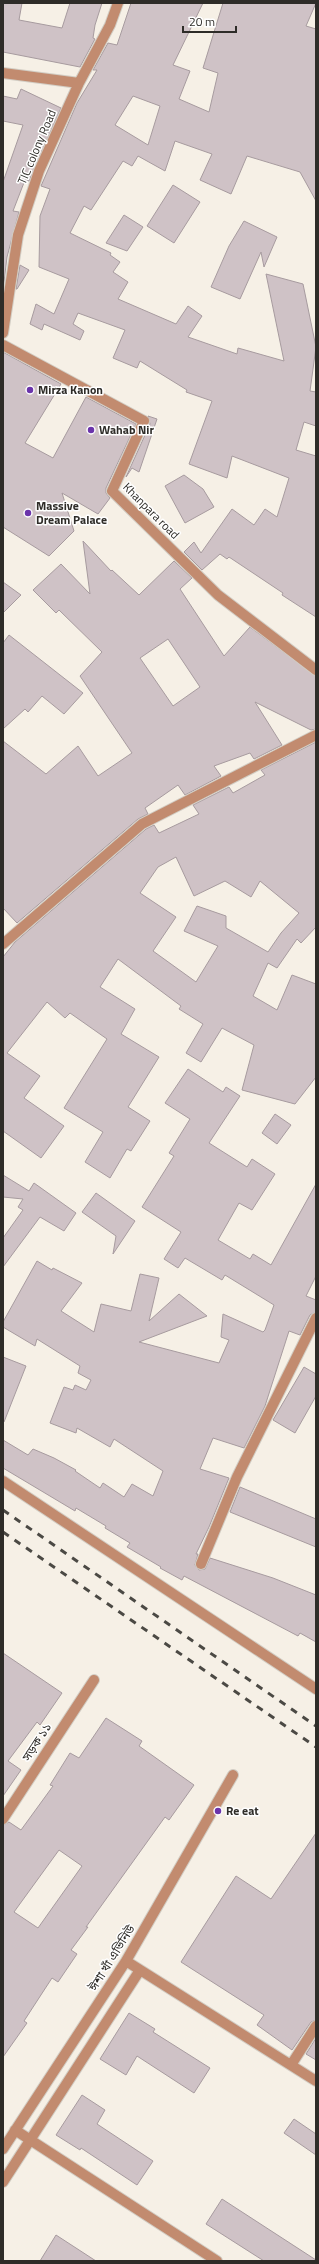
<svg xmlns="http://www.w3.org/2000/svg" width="319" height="2264" font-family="'Titillium Web','Noto Sans Bengali',sans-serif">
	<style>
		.building { fill: #cfc2c6; stroke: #a79b9f; fill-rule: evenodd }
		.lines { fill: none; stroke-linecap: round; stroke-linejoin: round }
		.street-casing { stroke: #d2cdc4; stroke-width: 12 }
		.street { stroke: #c28b6f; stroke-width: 10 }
		.rail { stroke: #4b4944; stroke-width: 3; stroke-dasharray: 7 7; stroke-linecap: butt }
		.poi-dot { fill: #6b34ab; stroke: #fff; stroke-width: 1.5 }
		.labels { text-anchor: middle; stroke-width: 3; stroke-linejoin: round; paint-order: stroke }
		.street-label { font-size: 12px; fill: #2e2c28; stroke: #fff }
		.poi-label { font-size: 12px; font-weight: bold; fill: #2e2c28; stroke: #fff; text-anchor: start }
	</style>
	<rect width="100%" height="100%" fill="#f6f0e6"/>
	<!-- building -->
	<path class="building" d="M3 3H22L19 20 62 28 70 3H102L95 25 93 38 95 39 80 67 3 52Z
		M131 3H203L173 65 190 71 179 99 209 112 218 73 203 68 223 3H316L306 26 316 29V201L300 172 247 156 231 194 200 180 212 154 175 141 165 171 138 156 132 166 123 161 91 210 84 206 70 233 111 253 110 255 120 262 113 272 128 282 118 299 176 324 188 306 202 316 188 337 237 354 238 348 284 361 266 274 303 284 316 347 310 391 316 392V426L304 422 296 450 316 456V617L282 595 283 593 229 557 227 559 220 554 202 570 184 552 194 542 201 553 232 509 254 525 265 509 277 517 289 478 232 456 227 478 189 464 212 401 186 392 187 390 140 361 137 368 113 358 125 330 78 313 73 324 84 331 80 340 44 324 42 330 30 324 36 304 54 314 69 279 39 267 40 216 50 189 41 186 77 103 97 70H93L108 43 117 45ZM133 96 160 106 148 145 115 125Z
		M21 89 61 108 29 181 25 180 13 211 19 212 7 257 3 290V182L23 125 3 121V96L17 99Z
		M173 185 200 202 174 243 147 226Z
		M124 215 143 227 127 251 106 243Z
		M244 221 277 237 264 267 261 252 240 299 211 287 229 246Z
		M20 265 29 270 17 289H16Z
		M3 352 61 384 25 443 53 458 86 397 136 424 106 488V493L110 498 98 514 62 493 74 531 49 556 3 527Z
		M148 416 157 419 139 472 132 468 126 477 150 424Z
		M184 475 203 489 214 507 185 523 165 486Z
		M83 541 111 571 112 570 139 595 174 561 192 578 180 589 224 656 250 627 316 676V729L311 730 255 702 282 745 254 759 250 753 214 766 221 776 185 795 178 785 145 808 148 814 138 819 17 923 3 908V741L46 774 78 746 98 776 132 753 80 676 102 652 59 610 56 613 33 590 61 564 90 594ZM168 639 200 687 173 706 140 658Z
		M3 582 21 595 3 613Z
		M9 635 83 693 64 714 42 696 28 712 25 709 3 729V643Z
		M316 742V927L301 943 297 939 277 968 268 963 253 996 277 1010 292 975 316 984V1077L295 1104 242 1090 254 1045 222 1028 201 1062 186 1053 203 1024 179 1009 181 1006 118 959 100 987 135 1009 121 1034 159 1057 128 1107 150 1121 131 1151 127 1149 110 1178 85 1162 103 1132 64 1108 107 1039 70 1013 65 1018 47 1002 7 1053 40 1076 24 1098 64 1126 41 1158 3 1131V957L15 942 146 829 154 825 159 833 199 814 193 805 229 787 233 793 265 775 261 770ZM176 857 194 896 225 881 251 897 260 881 299 913 281 933 268 952 226 928V916L197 906 184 931 218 946 196 982 153 951 176 917 140 893 158 867Z
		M188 1069 223 1092 226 1087 240 1096 209 1143 247 1167 252 1159 275 1174 252 1210 239 1203 218 1240 250 1259 253 1254 271 1265 316 1184V1276L306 1296 316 1300V1312L310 1315 300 1335 289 1331 265 1406 244 1448 213 1438 200 1469 229 1478 209 1527 196 1554H198L195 1565 199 1570 205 1569 210 1558 273 1578 316 1595V1642L300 1633 298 1636 184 1576 182 1580 160 1568 161 1567 127 1547 130 1543 105 1528 106 1526 76 1508 75 1511 3 1468V1440L28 1455 33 1449 54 1458 76 1470 75 1471 100 1488 103 1483 124 1497 132 1484 153 1496 163 1471 114 1439 110 1447 77 1428 76 1433 50 1423 64 1387 73 1390 75 1385 86 1390 91 1380 78 1373 80 1366 37 1339 35 1346 3 1327V1322L37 1261 52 1270 53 1268 82 1283 61 1311 94 1332 101 1304 131 1311 140 1274 159 1278 149 1321 179 1294 207 1316 139 1342 219 1363 229 1340 221 1337 223 1314 263 1332 265 1330 274 1305 225 1275 222 1280 185 1258 178 1268 164 1259 181 1232 142 1207 174 1156 169 1153 190 1119 165 1103Z
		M275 1114 291 1125 277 1144 262 1133Z
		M3 1175 29 1191 34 1183 76 1213 64 1231 40 1217 3 1267V1238L23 1210 18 1207 23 1199 3 1197Z
		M96 1193 135 1221 113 1254 116 1236 82 1212Z
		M3 1357 26 1366 4 1422H3Z
		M304 1367 316 1374V1396L295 1433 273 1420Z
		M240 1487 316 1519V1547L230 1512Z
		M3 1653 62 1693 40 1725 37 1722 8 1761 21 1770 3 1796Z
		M106 1718 142 1741 139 1746 194 1785 169 1820 165 1817 86 1927H88L71 1950 77 1954 58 1982 52 1978 24 2021 27 2023 3 2057V1825L9 1822 21 1830 53 1786 50 1785 70 1753 79 1758ZM59 1850 82 1866 38 1928 14 1912Z
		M316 1833V2020L311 2022 292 2050 257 2025 264 2015 181 1962 236 1876 271 1899Z
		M129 2013 155 2029 153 2032 210 2068 194 2093 137 2056 126 2075 100 2059Z
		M316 2038V2060L306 2054Z
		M82 2095 105 2110 97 2124 153 2161 137 2185 81 2148 80 2150 56 2135Z
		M294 2119 316 2134V2155L284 2133Z
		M222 2199 316 2260V2261H264L206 2224Z
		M56 2235 96 2261H40Z"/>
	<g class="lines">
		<!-- street casing -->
		<g class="street-casing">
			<path id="street" d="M3 73 79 83
				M3 333 18 235 39 171 79 83 110 25 118 3
				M3 345 144 421 112 491 218 595 316 670
				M3 944 142 824 316 735
				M3 1481 316 1689
				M201 1564 237 1477 316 1318
				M3 1819 94 1680
				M126 1961 316 2081
				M291 2065 316 2026
				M15 2130 217 2261
				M3 2149 126 1961 233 1775
				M3 2182 140 1970"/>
		</g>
		<!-- street -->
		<use href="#street" class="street"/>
		<!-- rail -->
		<path class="rail" d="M3 1510 316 1726
			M3 1532 316 1747"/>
	</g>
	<!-- markers -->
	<g class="poi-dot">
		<circle cx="30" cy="390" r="4"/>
		<circle cx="91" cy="430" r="4"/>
		<circle cx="28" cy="513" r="4"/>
		<circle cx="218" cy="1811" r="4"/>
	</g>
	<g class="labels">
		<!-- street labels -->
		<g class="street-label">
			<text transform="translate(37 147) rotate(-67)" y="4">TIC colony Road</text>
			<text transform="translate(151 511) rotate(45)" y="4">Khanpara road</text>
			<text transform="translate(37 1742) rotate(-57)" y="4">সড়ক ১১</text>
			<text transform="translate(112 1958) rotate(-58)" y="4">ঈশা খাঁ এভিনিউ</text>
		</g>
		<!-- poi labels -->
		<g class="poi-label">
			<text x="38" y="394">Mirza Kanon</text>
			<text x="99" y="434">Wahab Nir</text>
			<text x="36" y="510">Massive<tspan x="36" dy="14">Dream Palace</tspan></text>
			<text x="226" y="1815">Re eat</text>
		</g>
	</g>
	<!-- border -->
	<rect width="319" height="2264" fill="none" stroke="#2e2c28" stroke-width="8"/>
	<!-- scale -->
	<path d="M183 26v6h53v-6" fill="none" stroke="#2e2c28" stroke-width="2"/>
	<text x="189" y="26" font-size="12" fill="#2e2c28" stroke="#ffffff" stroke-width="3" paint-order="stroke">20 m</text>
</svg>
